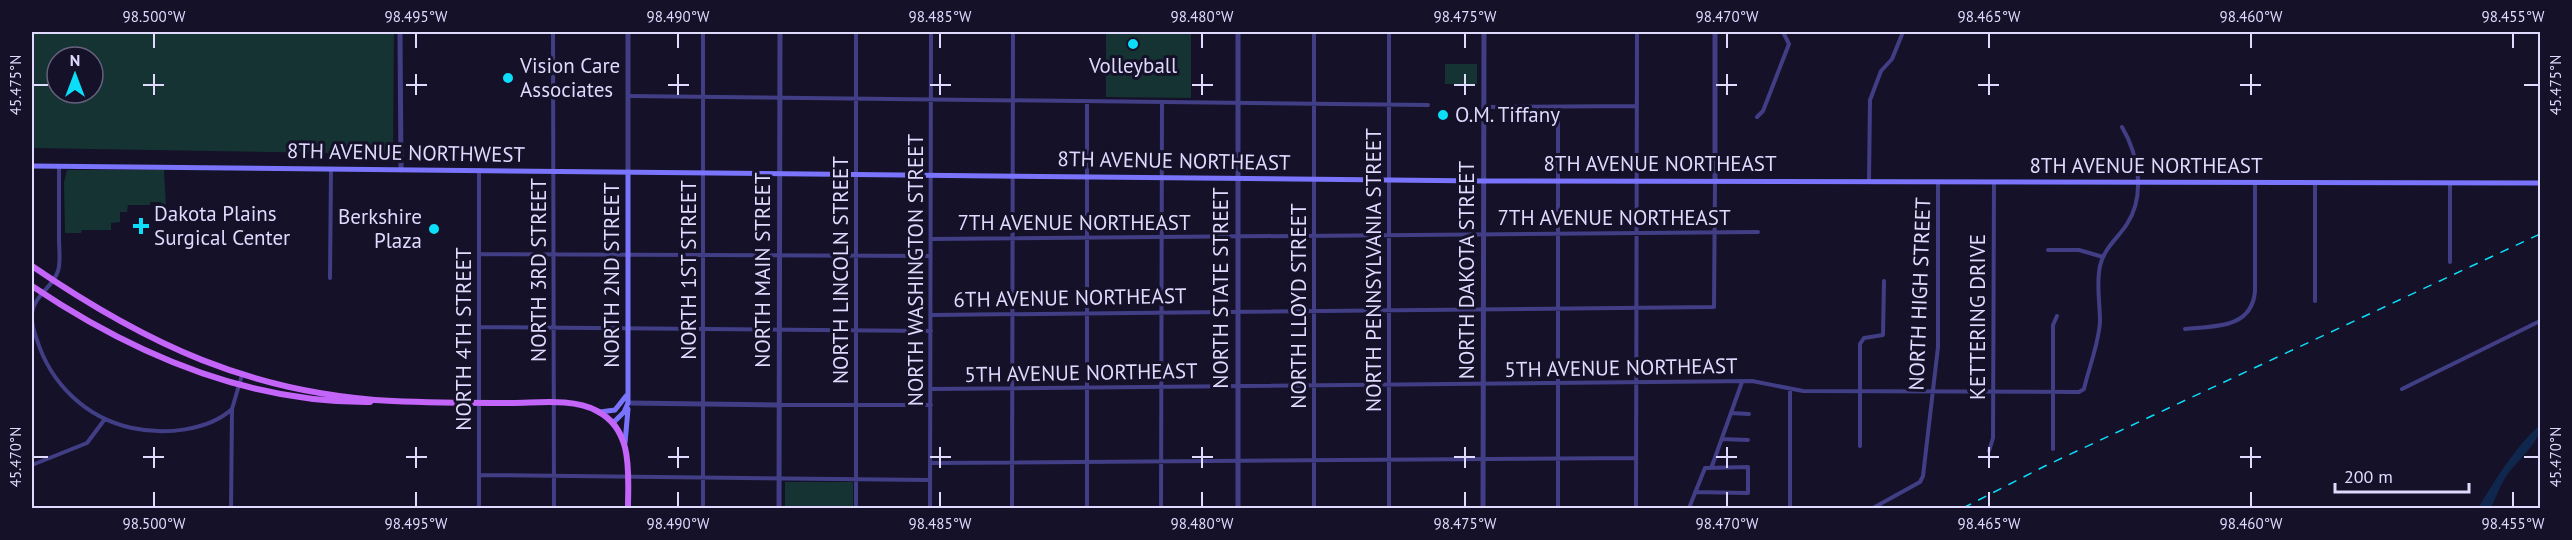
<svg xmlns="http://www.w3.org/2000/svg" width="2572" height="540" font-family="'PT Sans',sans-serif">
	<style>
		.green { fill: #143332; fill-rule: evenodd }
		.water { fill: #10274d }
		.lines { fill: none; stroke-linecap: round; stroke-linejoin: round }
		.minor { stroke: #413e86; stroke-width: 4 }
		.tertiary { stroke: #413e86; stroke-width: 5 }
		.secondary { stroke: #7974fb; stroke-width: 5 }
		.primary { stroke: #c465fa; stroke-width: 6 }
		.rail { stroke: #0cddf8; stroke-width: 1.5; stroke-dasharray: 9 8; stroke-linecap: butt }
		.ticks { fill: none; stroke: #dfdafe; stroke-width: 2 }
		.poi-dot { fill: #0cddf8; stroke: #151129; stroke-width: 2 }
		.labels { text-anchor: middle; stroke-width: 6; stroke-linejoin: round; paint-order: stroke }
		.poi-label { font-size: 21px; fill: #dfdafe; stroke: #151129; text-anchor: start }
		.street-label { font-size: 21px; fill: #dfdafe; stroke: #151129 }
		.neatline { fill: none; stroke: #dfdafe; stroke-width: 2 }
		.ticks-label { font-size: 15px; text-anchor: middle; fill: #dfdafe }
	</style>
	<rect width="100%" height="100%" fill="#151129"/>
	<!-- green -->
	<path class="green" d="M32 32H394L393 154 32 148ZM57 57H93V93H57Z
		M1106 32H1191V98L1106 97Z
		M1445 64H1477V84H1445Z
		M67 170H164L166 206H162L161 202H150V205H128L127 212H120V222L111 223V230H82L81 233H65L64 182Z
		M785 482H853V508H785Z"/>
	<!-- water -->
	<path class="water" d="M2540 425C2541 443 2515 462 2505 478 2499 488 2495 499 2491 508H2478C2496 479 2514 448 2540 425Z"/>
	<g class="lines">
		<!-- minor -->
		<path class="minor" d="M553 32 554 508
			M703 32V508
			M1484 32H1782
			M628 96 1428 105
			M1484 107 1637 106
			M1757 117 1763 111 1789 44 1783 32
			M59 166C59 191 59 215 59 239 59 249 61 262 58 271 53 287 34 296 32 313 31 322 34 332 37 340 51 384 86 418 132 428 164 435 208 431 232 409
			M479 170V508
			M1869 181 1870 100 1881 71 1892 59 1903 32
			M2450 183V262
			M931 239 1758 232
			M2048 250H2079L2103 257
			M479 254 930 256
			M330 278 331 169
			M2315 301V183
			M931 315 1714 307 1715 181
			M479 327 931 331
			M2185 329C2214 326 2252 329 2255 291V183
			M931 389 1752 381 1803 391 2079 392 2084 389C2089 367 2099 343 2100 321 2100 303 2096 284 2100 266 2104 248 2118 238 2127 224 2146 195 2138 154 2122 127
			M1790 389V508
			M2402 389 2540 321
			M779 405H931
			M1731 413 1749 414
			M1722 439 1748 440
			M1860 446V344L1864 338 1883 335 1884 281
			M2053 449V325L2057 316
			M1989 451 1993 438 1994 182
			M930 463 1636 458
			M32 465 87 443 105 419
			M1712 466 1742 382
			M479 475 930 480
			M231 508 232 409 242 375
			M856 508V32
			M930 508 931 32
			M1012 508 1013 32
			M1087 508V102
			M1161 508 1162 103
			M1314 508V32
			M1389 508V32
			M1558 508V107
			M1636 508 1637 32
			M1689 508 1705 468 1748 467V493L1695 492
			M1873 508 1920 482 1923 476 1938 347V182"/>
		<!-- tertiary -->
		<path class="tertiary" d="M400 32 401 170
			M628 32V172
			M1715 181V32
			M628 403 779 405
			M779 508 780 32
			M1238 508V32
			M1483 508 1484 32"/>
		<!-- secondary -->
		<path class="secondary" d="M32 166 1483 181 2540 183
			M600 412 615 410 626 396
			M613 423 624 412 628 403V172
			M625 443 628 409"/>
		<!-- primary -->
		<path class="primary" d="M32 266C146 344 252 394 393 401 433 403 472 403 512 403 538 403 573 398 597 411 634 430 628 474 628 508
			M32 286C133 354 246 403 370 402"/>
		<!-- rail -->
		<path class="rail" d="M1963 508 2045 466 2540 234"/>
	</g>
	<!-- ticks -->
	<path class="ticks" d="M154 33V48M416 33V48M678 33V48M940 33V48M1202 33V48M1465 33V48M1727 33V48M1989 33V48M2251 33V48M2513 33V48M154 74V95M416 74V95M678 74V95M940 74V95M1202 74V95M1465 74V95M1727 74V95M1989 74V95M2251 74V95M33 85H48M143 85H164M406 85H427M668 85H689M930 85H951M1192 85H1213M1454 85H1475M1716 85H1737M1978 85H1999M2240 85H2261M2524 85H2539M154 447V468M416 447V468M678 447V468M940 447V468M1202 447V468M1465 447V468M1727 447V468M1989 447V468M2251 447V468M33 457H48M143 457H164M406 457H427M668 457H689M930 457H951M1192 457H1213M1454 457H1475M1716 457H1737M1978 457H1999M2240 457H2261M2524 457H2539M154 492V507M416 492V507M678 492V507M940 492V507M1202 492V507M1465 492V507M1727 492V507M1989 492V507M2251 492V507M2513 492V507"/>
	<!-- markers -->
	<g class="poi-dot">
		<circle cx="1133" cy="44" r="6"/>
		<circle cx="508" cy="78" r="6"/>
		<circle cx="1443" cy="115" r="6"/>
		<path d="M138 217h6v6h6v6h-6v6h-6v-6h-6v-6h6z"/>
		<circle cx="434" cy="229" r="6"/>
	</g>
	<g class="labels">
		<!-- poi labels -->
		<g class="poi-label">
			<text x="520" y="73">Vision Care<tspan x="520" dy="24">Associates</tspan></text>
			<text x="1133" y="73" text-anchor="middle">Volleyball</text>
			<text x="1455" y="122">O.M. Tiffany</text>
			<text x="154" y="221">Dakota Plains<tspan x="154" dy="24">Surgical Center</tspan></text>
			<text x="422" y="224" text-anchor="end">Berkshire<tspan x="422" dy="24">Plaza</tspan></text>
		</g>
		<!-- street labels -->
		<g class="street-label">
			<text transform="translate(406 153) rotate(1)" y="7">8TH AVENUE NORTHWEST</text>
			<text transform="translate(1174 161) rotate(1)" y="7">8TH AVENUE NORTHEAST</text>
			<text x="1660" y="171">8TH AVENUE NORTHEAST</text>
			<text x="2146" y="173">8TH AVENUE NORTHEAST</text>
			<text x="1614" y="225">7TH AVENUE NORTHEAST</text>
			<text x="1074" y="230">7TH AVENUE NORTHEAST</text>
			<text transform="translate(539 270) rotate(-90)" y="7">NORTH 3RD STREET</text>
			<text transform="translate(689 270) rotate(-90)" y="7">NORTH 1ST STREET</text>
			<text transform="translate(763 270) rotate(-90)" y="7">NORTH MAIN STREET</text>
			<text transform="translate(841 270) rotate(-90)" y="7">NORTH LINCOLN STREET</text>
			<text transform="translate(916 270) rotate(-90)" y="7">NORTH WASHINGTON STREET</text>
			<text transform="translate(1374 270) rotate(-90)" y="7">NORTH PENNSYLVANIA STREET</text>
			<text transform="translate(1467 270) rotate(-90)" y="7">NORTH DAKOTA STREET</text>
			<text transform="translate(612 275) rotate(-90)" y="7">NORTH 2ND STREET</text>
			<text transform="translate(1221 288) rotate(-90)" y="7">NORTH STATE STREET</text>
			<text transform="translate(1920 294) rotate(-88)" y="7">NORTH HIGH STREET</text>
			<text transform="translate(1070 298) rotate(-1)" y="7">6TH AVENUE NORTHEAST</text>
			<text transform="translate(1299 306) rotate(-90)" y="7">NORTH LLOYD STREET</text>
			<text transform="translate(1978 317) rotate(-90)" y="7">KETTERING DRIVE</text>
			<text transform="translate(464 339) rotate(-90)" y="7">NORTH 4TH STREET</text>
			<text transform="translate(1621 368) rotate(-1)" y="7">5TH AVENUE NORTHEAST</text>
			<text transform="translate(1081 373) rotate(-1)" y="7">5TH AVENUE NORTHEAST</text>
		</g>
	</g>
	<!-- border -->
	<rect width="2572" height="540" fill="none" stroke="#151129" stroke-width="66"/>
	<!-- north arrow -->
	<g transform="translate(75 75)"><circle r="28" fill="#151129" stroke="#66617e" stroke-width="1.5"/>
	<path d="M0-4.5L10 22L0 15L-10 22Z" fill="#0cddf8"/>
	<text y="-9" font-size="16" font-weight="bold" text-anchor="middle" fill="#dfdafe">N</text>
	</g>
	<!-- scale -->
	<path d="M2335 483v9h134v-9" fill="none" stroke="#dfdafe" stroke-width="3"/>
	<text x="2344" y="483" font-size="18" fill="#dfdafe" stroke="#151129" stroke-width="4.5" paint-order="stroke">200 m</text>
	<rect x="33" y="33" width="2506" height="474" class="neatline"/>
	<g class="ticks-label">
		<text x="154" y="22">98.500°W</text>
		<text x="416" y="22">98.495°W</text>
		<text x="678" y="22">98.490°W</text>
		<text x="940" y="22">98.485°W</text>
		<text x="1202" y="22">98.480°W</text>
		<text x="1465" y="22">98.475°W</text>
		<text x="1727" y="22">98.470°W</text>
		<text x="1989" y="22">98.465°W</text>
		<text x="2251" y="22">98.460°W</text>
		<text x="2513" y="22">98.455°W</text>
		<text transform="translate(16 85) rotate(-90)" y="5">45.475°N</text>
		<text transform="translate(2556 85) rotate(-90)" y="5">45.475°N</text>
		<text transform="translate(16 457) rotate(-90)" y="5">45.470°N</text>
		<text transform="translate(2556 457) rotate(-90)" y="5">45.470°N</text>
		<text x="154" y="529">98.500°W</text>
		<text x="416" y="529">98.495°W</text>
		<text x="678" y="529">98.490°W</text>
		<text x="940" y="529">98.485°W</text>
		<text x="1202" y="529">98.480°W</text>
		<text x="1465" y="529">98.475°W</text>
		<text x="1727" y="529">98.470°W</text>
		<text x="1989" y="529">98.465°W</text>
		<text x="2251" y="529">98.460°W</text>
		<text x="2513" y="529">98.455°W</text>
	</g>
</svg>
